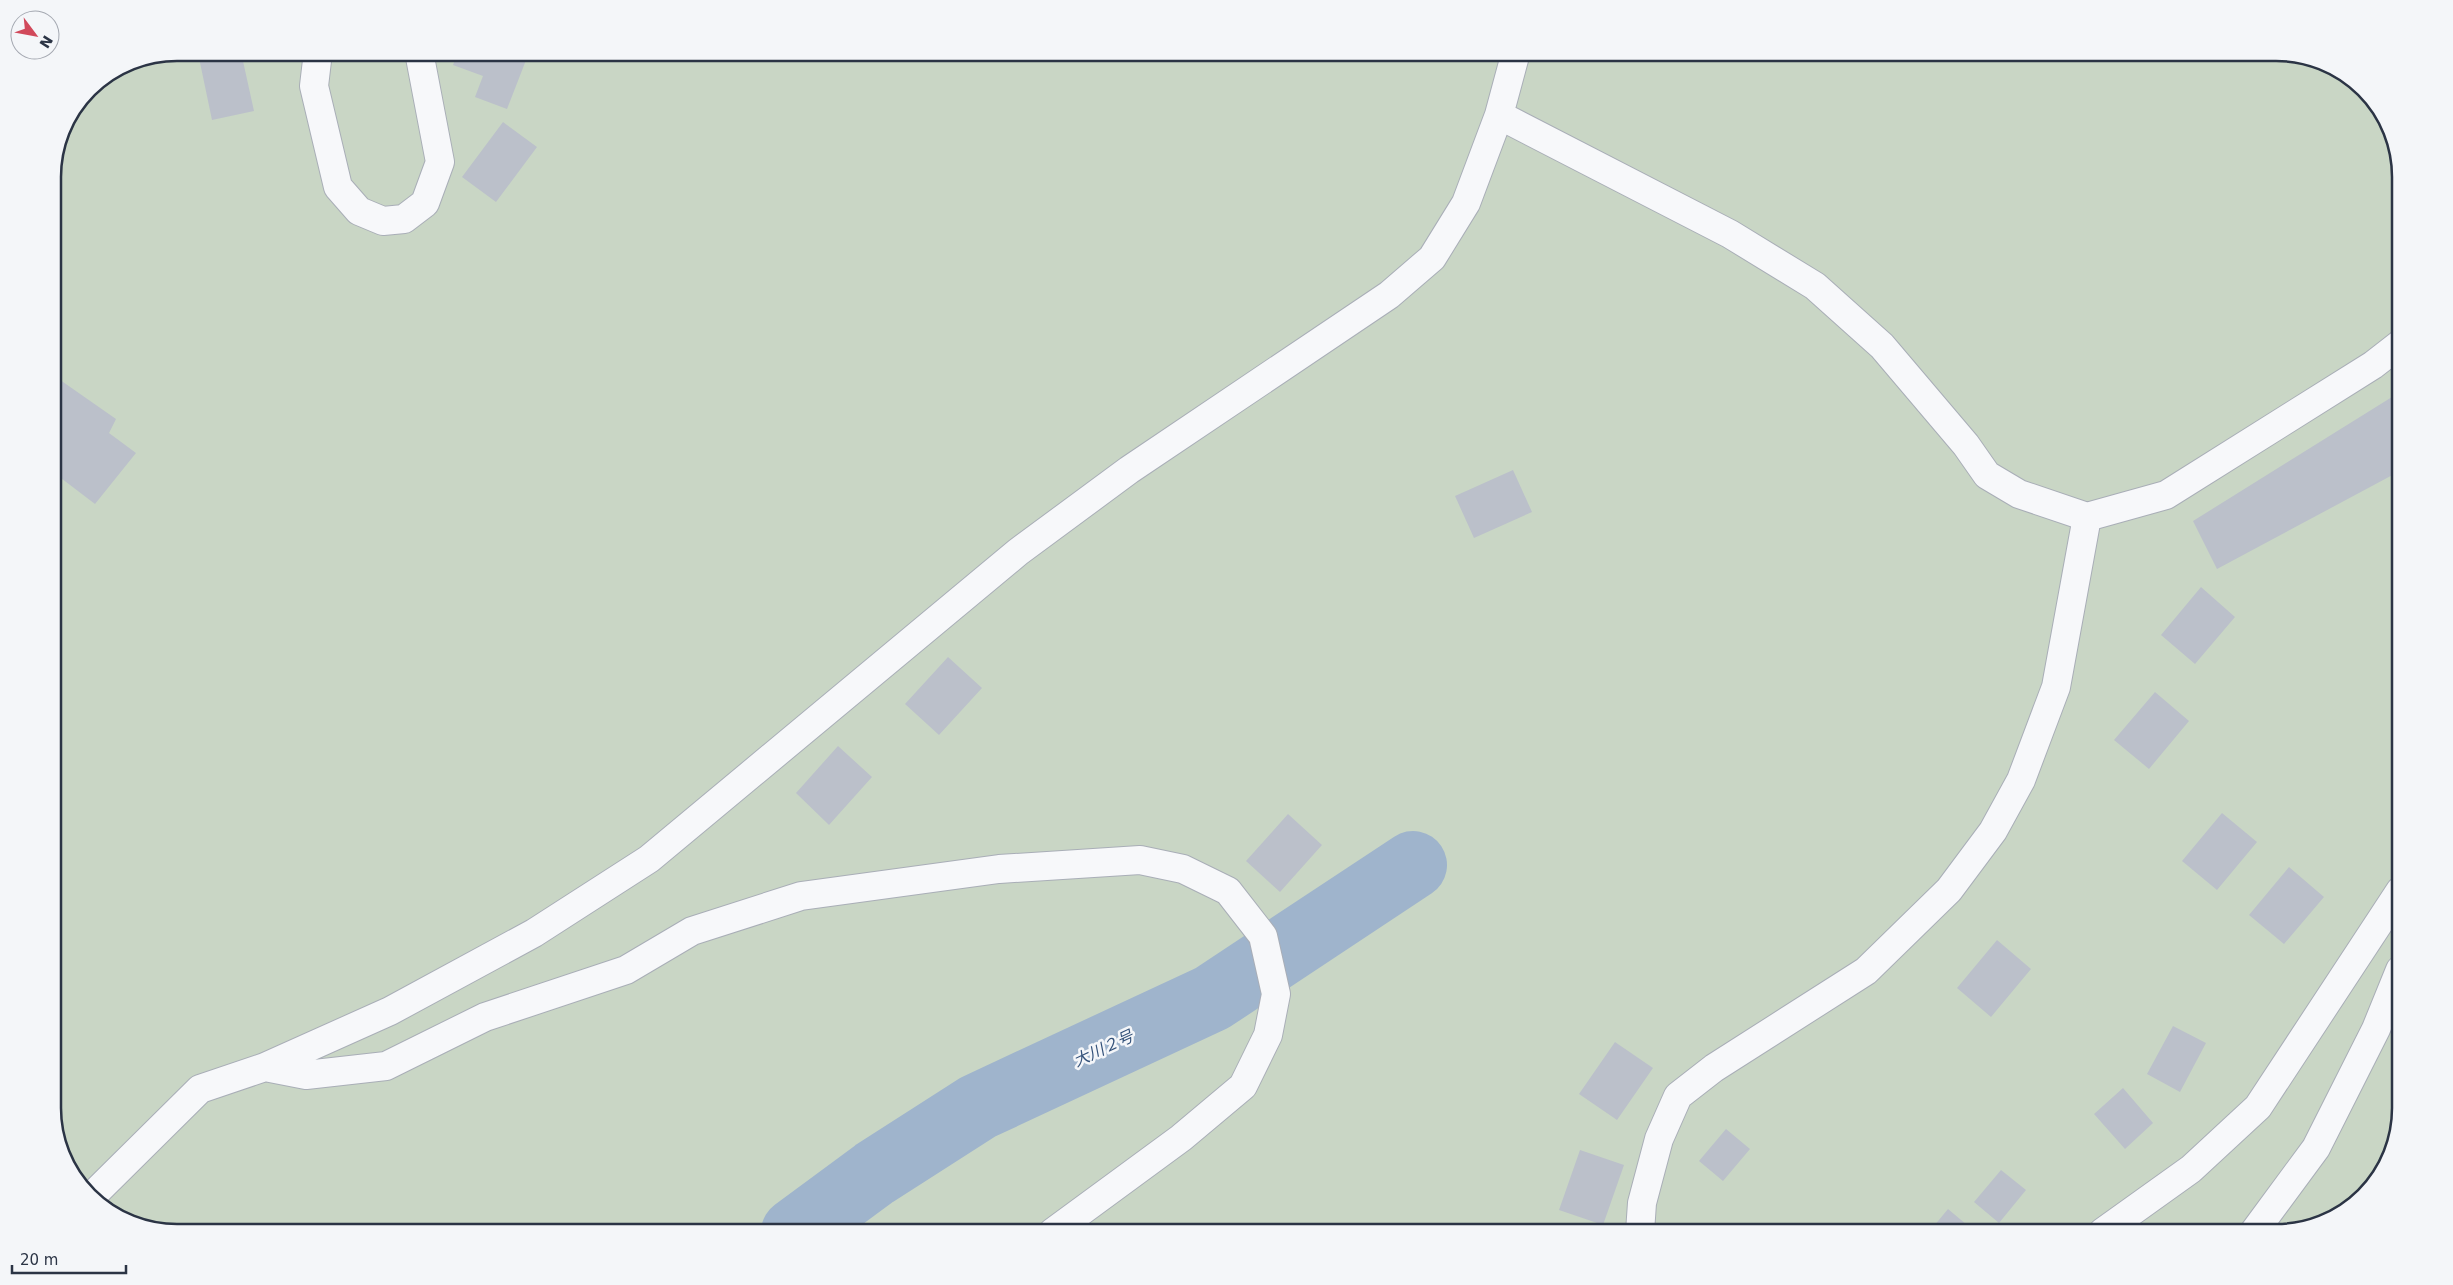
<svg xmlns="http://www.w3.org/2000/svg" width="2453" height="1285" font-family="'DejaVu Sans','Noto Sans JP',sans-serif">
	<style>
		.green { fill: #c9d6c5 }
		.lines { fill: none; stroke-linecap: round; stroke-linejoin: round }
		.river { stroke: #9fb4cc; stroke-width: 68 }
		.building { fill: #bbc0ca }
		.minor-casing { stroke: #a9aeb7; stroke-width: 30 }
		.minor { stroke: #f7f8fa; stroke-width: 28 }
		.labels { text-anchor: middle; stroke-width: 5; stroke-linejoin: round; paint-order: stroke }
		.water-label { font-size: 16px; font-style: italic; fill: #34527a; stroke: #f4f6f9 }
		.rim { fill: none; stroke: #2b3445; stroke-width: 2.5 }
	</style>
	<rect width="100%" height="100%" fill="#e4e7ec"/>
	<!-- green -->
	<path class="green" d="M178 52H2275L2331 66 2380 108 2400 170V1107L2387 1163 2345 1212 2276 1232H178L122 1219 73 1177 53 1116V170L62 129 89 89 130 62Z"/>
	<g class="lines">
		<!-- river -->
		<path class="river" d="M795 1232 875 1173 978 1107 1212 998 1413 865"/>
	</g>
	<!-- building -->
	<path class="building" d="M201 52H241L254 111 212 120 198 53Z
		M458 52H522L528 55 507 109 475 97 483 76 453 65Z
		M503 122 537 147 496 202 462 177Z
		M53 375 116 419 109 433 136 453 95 504 53 472Z
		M2400 392V471L2217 569 2193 521Z
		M1513 470 1532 512 1474 538 1455 496Z
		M2201 587 2235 617 2195 664 2161 635Z
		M948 657 982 688 939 735 905 704Z
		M2155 692 2189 721 2149 769 2114 740Z
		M838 746 872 777 829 825 796 793Z
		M2222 813 2257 842 2217 890 2182 861Z
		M1288 814 1322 845 1280 892 1246 861Z
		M2289 867 2324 897 2284 944 2249 915Z
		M1997 940 2031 969 1991 1017 1957 988Z
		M2173 1026 2206 1043 2180 1092 2147 1074Z
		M1615 1042 1653 1068 1617 1120 1579 1094Z
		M2123 1088 2153 1123 2125 1149 2094 1114Z
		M1726 1129 1750 1149 1723 1181 1699 1161Z
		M1580 1150 1624 1165 1603 1225 1559 1210Z
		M2001 1170 2026 1190 1999 1223 1974 1202Z
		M1948 1209 1973 1230 1971 1232H1929Z
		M901 1226 908 1232H895Z"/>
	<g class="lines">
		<!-- minor casing -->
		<g class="minor-casing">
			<path id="minor" d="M318 52 314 86 338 187 359 211 383 221 404 219 425 203 440 162 419 52
				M1499 115 1730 234 1815 286 1882 346 1966 445 1987 475 2019 494 2087 517 2166 495 2373 365 2400 344
				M265 1067 306 1075 386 1066 485 1017 626 970 692 931 801 896 999 869 1140 860 1183 869 1228 891 1263 936 1276 994 1268 1035 1243 1086 1181 1138 1053 1232
				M94 1194 200 1089 265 1067 390 1011 534 933 649 859 1018 552 1129 470 1389 295 1432 258 1466 203 1499 115 1516 52
				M1640 1232 1642 1203 1659 1139 1678 1096 1714 1068 1866 971 1949 890 1993 831 2021 780 2056 687 2087 517
				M2103 1232 2191 1169 2258 1107 2400 891
				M2254 1232 2316 1148 2376 1029 2400 970"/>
		</g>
		<!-- minor -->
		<use href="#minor" class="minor"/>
	</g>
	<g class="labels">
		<!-- water labels -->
		<g class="water-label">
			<text transform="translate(1103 1048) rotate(-25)" y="6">大川２号</text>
		</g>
	</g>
	<!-- crop -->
	<path d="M0 0H2453V1285H0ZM177 61H2276A116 116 0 0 1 2392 177V1108A116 116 0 0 1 2276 1224H177A116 116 0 0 1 61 1108V177A116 116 0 0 1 177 61Z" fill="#f4f6f9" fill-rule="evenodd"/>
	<path class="rim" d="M177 61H2276A116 116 0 0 1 2392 177V1108A116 116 0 0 1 2276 1224H177A116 116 0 0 1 61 1108V177A116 116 0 0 1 177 61Z"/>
	<!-- north arrow -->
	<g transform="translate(35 35) rotate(122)"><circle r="24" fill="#f4f6f9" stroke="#a4a8b1"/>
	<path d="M0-4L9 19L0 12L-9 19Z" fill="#d1495b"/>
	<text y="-8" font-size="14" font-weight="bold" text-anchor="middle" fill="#2b3445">N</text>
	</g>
	<!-- scale -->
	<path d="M12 1265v8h114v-8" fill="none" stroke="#2b3445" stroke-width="2.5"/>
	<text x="20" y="1265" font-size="15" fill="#2b3445" stroke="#f4f6f9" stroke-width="4" paint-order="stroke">20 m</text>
</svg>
